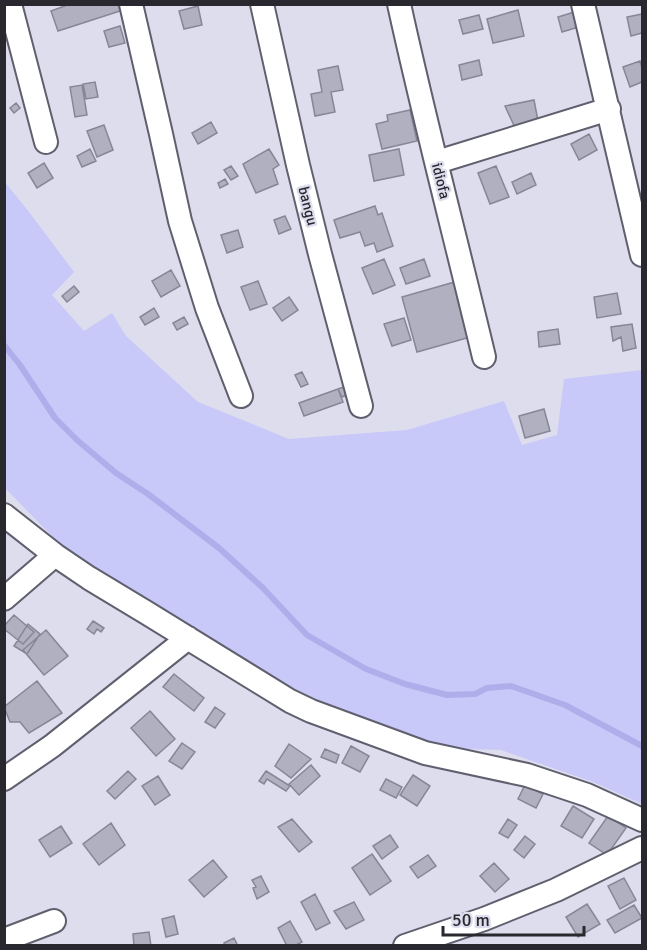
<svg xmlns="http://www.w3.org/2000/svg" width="647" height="950" font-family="Signika,sans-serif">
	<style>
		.green { fill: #c8c8f9 }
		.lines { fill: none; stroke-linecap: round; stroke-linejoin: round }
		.stream { stroke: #afaeeb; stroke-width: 6 }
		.building { fill: #b0b0c0; stroke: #868696; stroke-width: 1.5 }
		.minor-casing { stroke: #5f5f6e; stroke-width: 26 }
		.minor { stroke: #fff; stroke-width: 22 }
		.labels { text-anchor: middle; stroke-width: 4.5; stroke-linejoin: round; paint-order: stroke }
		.street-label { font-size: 15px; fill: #28282e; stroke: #dde }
	</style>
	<rect width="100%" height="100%" fill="#dde"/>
	<!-- green -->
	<path class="green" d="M4 181 29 212 74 272 52 295 84 331 112 313 126 336 198 402 289 439 407 430 504 401 522 445 557 435 564 379 642 370V804L593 782 501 750 437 748 269 684 85 570 5 488Z"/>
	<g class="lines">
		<!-- stream -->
		<path class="stream" d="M4 345 20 365 55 418 77 440 116 473 148 494 219 548 263 588 307 635 366 669 405 684 447 695 475 694 487 688 511 686 565 705 642 746"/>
	</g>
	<!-- building -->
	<path class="building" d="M70 4H118L120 11 58 31 51 11Z
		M198 6 202 25 184 29 179 11Z
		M518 10 524 36 493 43 487 19Z
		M581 10 585 25 562 32 558 17Z
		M642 14V33L631 36 627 17Z
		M479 15 483 29 463 34 459 20Z
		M120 26 125 43 109 47 104 31Z
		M479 60 482 75 462 80 459 65Z
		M640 61 642 68V82L630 87 623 67Z
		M338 66 343 90 331 92 335 112 315 116 311 94 322 92 318 70Z
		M95 82 98 97 86 99 83 84Z
		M82 85 87 115 75 117 70 87Z
		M534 100 539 126 516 130 505 106Z
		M16 103 20 108 14 113 10 108Z
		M410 110 417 141 382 149 376 124 388 121 387 115Z
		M211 122 217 133 198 144 192 133Z
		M104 125 113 150 97 157 87 131Z
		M589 134 597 150 579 160 571 144Z
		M90 149 96 161 82 167 77 156Z
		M269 149 279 165 273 169 278 184 256 193 243 164Z
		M399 149 404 175 374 181 369 155Z
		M44 163 53 178 37 188 28 173Z
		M231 166 238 176 231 180 224 170Z
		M496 166 509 197 490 204 478 173Z
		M531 173 536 185 517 194 512 182Z
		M225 179 228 184 220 188 218 183Z
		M375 206 378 215 382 213 393 246 377 252 374 243 365 246 360 232 340 238 334 220Z
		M285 216 291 229 279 234 274 220Z
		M238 230 243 247 227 253 221 235Z
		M384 259 395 285 373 294 362 268Z
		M424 259 430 276 406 284 400 268Z
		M171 270 180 286 161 297 152 281Z
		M258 281 267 304 250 310 241 287Z
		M458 281 474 336 417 352 402 297Z
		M74 286 79 292 67 302 62 296Z
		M617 293 621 314 597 318 594 297Z
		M289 297 298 310 282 321 273 308Z
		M154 308 159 317 145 325 140 317Z
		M184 317 188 324 177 330 173 323Z
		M404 318 411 340 392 346 384 324Z
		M632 324 636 348 623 351 621 337 613 341 611 327Z
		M558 329 560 344 539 347 538 332Z
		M302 372 308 384 301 387 295 375Z
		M344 387 347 395 342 397 338 389Z
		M338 389 343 402 304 416 299 403Z
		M544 409 550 431 525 438 519 416Z
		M14 615 34 632 23 644 4 629V626Z
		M93 621 104 628 101 632 97 629 94 634 87 629Z
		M28 624 40 634 27 654 14 646Z
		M46 630 68 656 44 675 23 650Z
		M174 674 204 698 194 711 163 687Z
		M37 681 62 713 29 733 20 722H10L4 707Z
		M215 707 225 714 215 728 205 722Z
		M150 711 175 739 156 756 131 728Z
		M182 743 195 752 182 769 169 761Z
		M289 744 311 759 291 778 275 766Z
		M351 746 369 756 360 772 342 763Z
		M325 749 339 755 336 763 321 757Z
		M311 765 320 776 299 795 289 784Z
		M128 771 136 779 115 799 107 791Z
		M266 771 290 786 286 791 267 779 264 784 259 781Z
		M413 775 430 786 417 806 400 795Z
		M158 776 170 795 155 805 142 786Z
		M386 779 402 787 396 798 380 790Z
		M525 785 543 794 536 808 518 799Z
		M573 806 594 819 582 838 561 826Z
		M608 816 626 828 607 855 589 843Z
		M292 819 312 842 299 852 278 827Z
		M508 819 517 825 508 838 499 833Z
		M111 823 125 845 99 865 83 844Z
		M61 826 72 843 50 857 39 840Z
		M390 835 398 847 382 859 373 846Z
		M525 836 535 844 524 858 514 850Z
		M372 854 391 881 370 895 352 868Z
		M428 855 436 866 418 878 410 867Z
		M213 860 227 877 204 897 189 880Z
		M494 863 509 879 495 892 480 876Z
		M261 876 269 892 257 899 253 888 256 887 252 880Z
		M624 878 636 900 620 909 608 886Z
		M315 894 330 923 316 930 301 902Z
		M354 902 364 920 346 929 334 911Z
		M587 904 600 924 578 937 566 917Z
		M634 905 642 918 615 933 607 920Z
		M174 916 178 934 166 937 162 919Z
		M290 921 302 942 294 946H287L278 928Z
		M149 932 151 946H134L133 934Z
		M234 938 238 946H225L224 943Z"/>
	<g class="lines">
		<!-- minor casing -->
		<g class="minor-casing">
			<path id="minor" d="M10 4 46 142
				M131 4 161 134 180 221 207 308 241 396
				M262 4 298 165 320 254 361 406
				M399 4C425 123 456 240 484 357
				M583 4 642 255
				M437 162 609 109
				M4 515 55 555 89 578 147 613 290 701 311 711 425 753 527 775 587 795 642 820
				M4 599 55 555
				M4 779 52 746 188 638
				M4 940 54 921
				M405 946 484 919 556 890 642 848"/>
		</g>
		<!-- minor -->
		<use href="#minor" class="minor"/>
	</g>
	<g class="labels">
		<!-- street labels -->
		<g class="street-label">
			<text transform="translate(441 181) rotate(76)" y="5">idiofa</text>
			<text transform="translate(308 206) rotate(76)" y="5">bangu</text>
		</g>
	</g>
	<!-- border -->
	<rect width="647" height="950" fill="none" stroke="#28282e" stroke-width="12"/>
	<!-- scale -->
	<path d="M443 926v9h141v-9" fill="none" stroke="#28282e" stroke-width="3"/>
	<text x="452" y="926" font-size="18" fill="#28282e" stroke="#ddddee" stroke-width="4.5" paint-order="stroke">50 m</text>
</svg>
